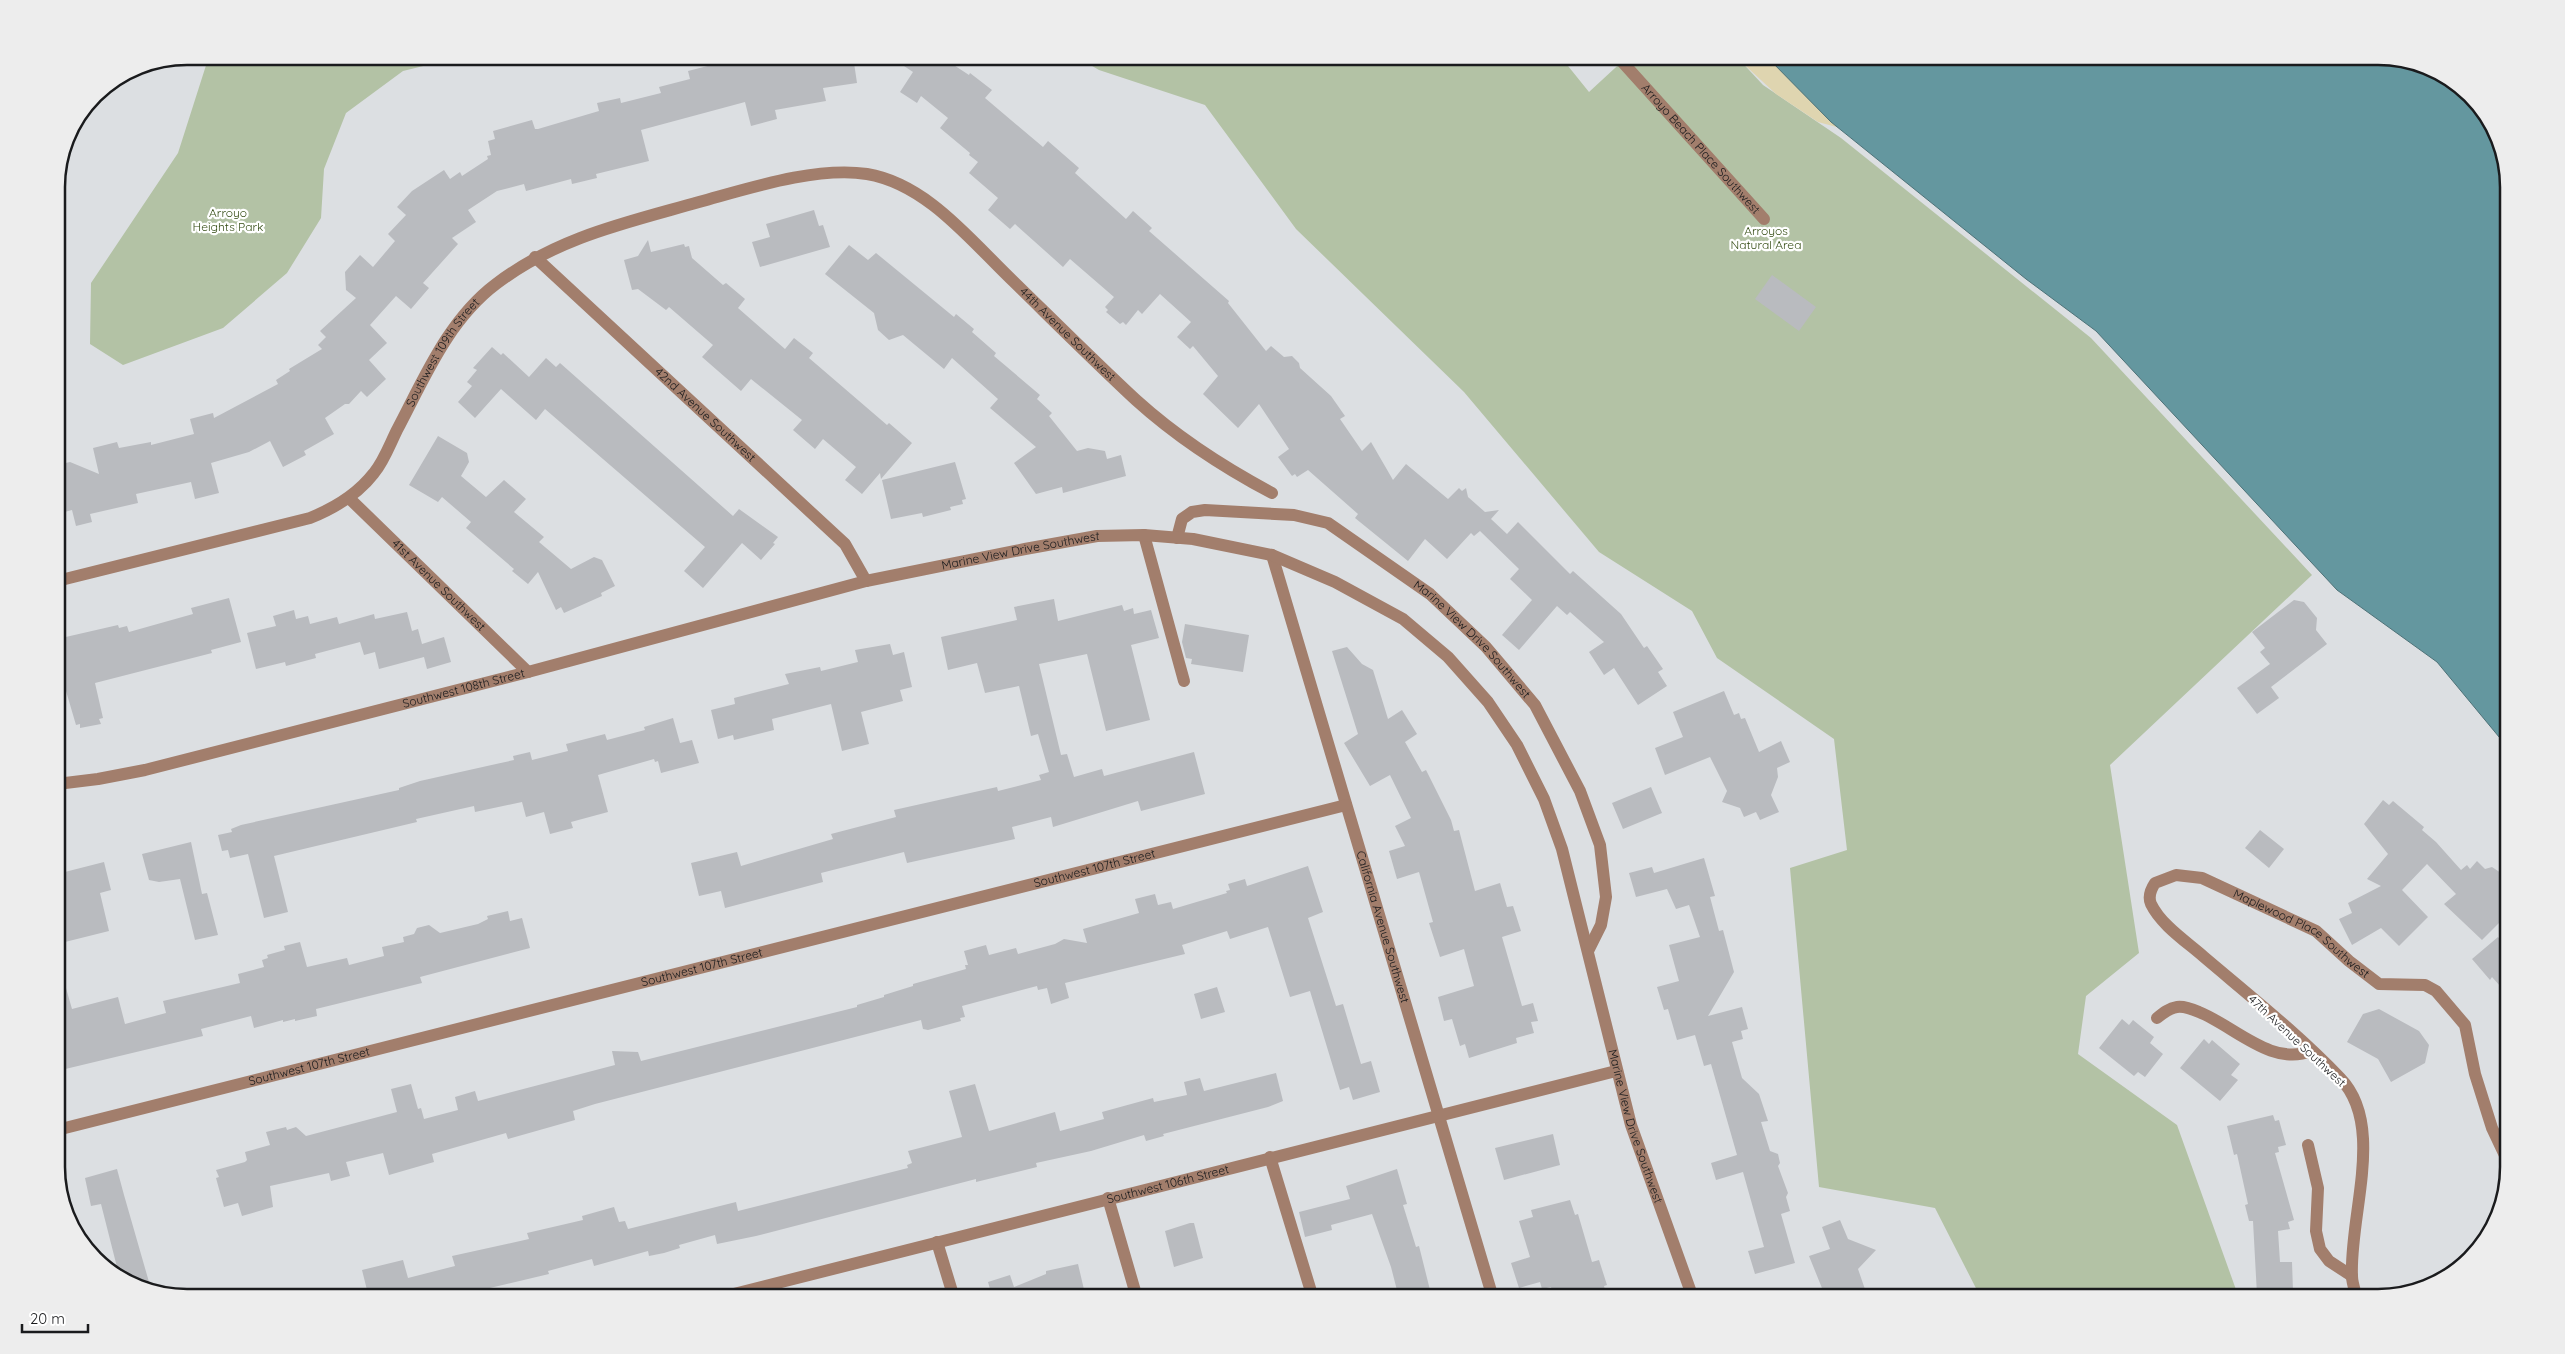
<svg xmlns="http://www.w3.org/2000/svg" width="2565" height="1354" font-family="Quicksand,sans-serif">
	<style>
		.green { fill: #b3c2a5 }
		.sand { fill: #dfd5b0 }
		.water { fill: #64979f; stroke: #4e7278 }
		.building { fill: #b9bbbf }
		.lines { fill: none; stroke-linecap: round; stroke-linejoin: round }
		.minor { stroke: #a27e6c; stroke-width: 12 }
		.labels { text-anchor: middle; stroke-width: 4.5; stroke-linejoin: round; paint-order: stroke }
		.street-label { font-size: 12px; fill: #1a1b1d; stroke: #fff }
		.park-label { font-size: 12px; fill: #334b13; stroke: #fff }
		.rim { fill: none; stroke: #1a1b1d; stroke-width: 2.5 }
	</style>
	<rect width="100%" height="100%" fill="#dcdfe2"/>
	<!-- green -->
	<path class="green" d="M209 56H464L403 71 346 113 324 169 321 218 287 273 223 328 123 365 90 344 91 283 178 153Z
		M1075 56H1560L1589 92 1628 56H1736L1763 85 1841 138 2091 338 2312 575 2110 765 2139 953 2086 996 2078 1054 2177 1125 2239 1298H1981L1935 1208 1819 1187 1790 868 1847 850 1834 739 1717 658 1692 611 1599 552 1464 392 1296 229 1205 105 1099 70Z"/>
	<!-- sand -->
	<path class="sand" d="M1735 56H1831L1855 132 1818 122 1776 94Z"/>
	<!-- water -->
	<path class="water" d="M1766 56H2378L2436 70 2487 115 2508 179 2509 749 2437 662 2337 590 2096 331 2026 279 1831 122Z"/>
	<!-- building -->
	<path class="building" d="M734 56H853L857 83 823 88 826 101 775 110 777 119 751 126 745 102 641 130 649 161 596 174 597 178 572 184 571 179 526 191 524 184 497 191 468 210 476 222 452 238 458 244 423 283 429 288 411 309 396 296 370 325 387 343 369 360 386 379 367 397 361 391 349 404H345L325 418 334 434 304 451 306 455 283 467 270 441 249 452 211 463 219 493 195 499 191 482 136 494 138 503 90 514 92 522 76 526 72 510 57 514V465L70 462 99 474 93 448 117 442 119 448 151 442V445L194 434 190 419 213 413 214 418 278 384 276 380 290 371 289 369 322 349 318 345 326 337 320 331 356 298 346 290 345 272 360 255 373 267 395 241 388 234 406 215 397 207 412 191 444 170 450 179 460 172 462 176 488 159 487 156 491 155 488 141 495 139 493 131 532 120 535 129H538L599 111 597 103 620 98 621 103 661 93 659 87 690 79 688 71 735 59Z
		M889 56H940L969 75 970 73 992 90 985 98 1043 147 1048 141 1079 168 1075 173 1126 219 1133 211 1152 228 1149 231 1229 301 1228 303 1266 351 1271 346 1284 357 1292 356 1299 363 1300 368 1331 396 1345 416 1340 419 1362 451 1371 442 1393 480 1406 464 1448 499 1459 488 1462 491 1466 488 1468 497 1485 512 1499 510 1491 519 1507 534 1518 522 1570 574 1573 571 1621 614 1644 648 1647 646 1663 669 1658 672 1667 686 1638 705 1614 668 1604 675 1589 652 1604 642 1570 612 1567 615 1557 606 1519 650 1502 635 1532 600 1510 579 1519 569 1480 531 1474 536 1471 533 1447 559 1425 539 1408 561 1355 518 1358 514 1308 470 1297 477 1295 474 1292 476 1278 457 1289 449 1259 404 1238 428 1203 394 1218 376 1193 346 1190 349 1177 337 1191 322 1160 294 1142 314 1138 310 1126 325 1123 322 1120 324 1106 312 1108 310 1105 307 1114 297 1070 259 1063 267 1015 224 1010 229 988 210 998 198 969 173 978 162 969 155 970 153 940 128 948 118 921 96 917 103 900 92 913 72Z
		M814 210 819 226 823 225 830 247 760 267 752 242 770 237 766 224Z
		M648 240 651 252 684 244 685 247 689 246 692 258 723 285 726 283 745 299 738 308 785 349 794 338 813 353 809 358 823 370 887 425 889 423 912 443 881 479 880 473 862 494 845 480 856 467 823 439 815 449 793 430 802 420 751 379 741 391 702 357 713 345 669 307 666 310 638 289 632 290 624 260 638 256Z
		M849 245 868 260 876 253 954 317 956 314 974 329 972 332 996 353 994 356 1040 395 1037 399 1052 413 1049 416 1077 451 1088 448 1105 451 1107 459 1121 455 1126 476 1063 493 1062 487 1036 494 1014 463 1036 447 990 408 998 399 952 358 944 369 903 335 889 340 878 330 874 313 825 274Z
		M1772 275 1816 307 1799 331 1755 299Z
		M492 347 501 355 503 353 529 377 546 358 556 367 560 363 733 516 739 509 778 537 773 543 775 544 761 560 742 543 703 588 684 571 705 547 545 409 536 420 501 389 475 418 458 402 472 386 467 382 477 370 473 368Z
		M438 436 467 453 469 462 461 476 486 497 504 480 526 499 514 512 544 537 539 542 571 569 594 557 602 560 615 586 601 593 602 596 564 613 561 607 556 610 538 572 528 584 512 571 514 569 466 528 471 522 442 497 438 502 409 485Z
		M955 462 966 499 962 500 963 504 950 507 951 510 923 517 922 513 891 519 882 480Z
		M229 598 241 642 211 650 212 653 95 683 103 718 99 719 101 724 80 728V724L76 725 61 674 57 675V639L118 625 119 628 127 626 129 632 193 614 191 608Z
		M1054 599 1058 621 1122 605 1124 611 1133 608 1134 614 1151 610 1159 638 1131 645 1150 720 1106 731 1087 654 1039 664 1061 755 1067 754 1074 777 1102 769 1104 776 1194 752 1205 794 1141 811 1138 801 1053 827 1051 817 1012 827 1015 839 907 863 904 852 821 873 823 882 725 908 721 891 699 896 691 863 737 852 741 866 833 839 831 834 896 817 894 810 997 787 998 791 1041 780 1039 775 1049 772 1038 734 1031 736 1019 686 985 693 977 663 948 670 941 637 1017 620 1014 607Z
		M2294 600 2304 602 2317 618 2316 630 2327 644 2271 687 2279 698 2257 714 2237 688 2270 664 2260 652 2265 648 2252 632Z
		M294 610 296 619 308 616 310 624 337 617 339 624 374 614 375 619 407 612 412 631 418 629 422 644 444 637 451 662 427 669 424 657 379 669 375 652 364 655 360 642 315 654 316 658 286 666 285 662 256 669 247 633 276 626 273 616Z
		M1185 624 1249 635 1243 672 1191 664 1192 659 1186 658 1182 642Z
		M890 644 893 655 904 652 912 687 900 690 903 701 861 712 869 744 842 751 831 704 772 719 774 730 734 740 733 735 718 739 711 710 735 704 734 698 789 684 785 674 820 667 821 671 858 662 855 650Z
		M1347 647 1362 664 1373 670 1388 719 1402 710 1417 734 1405 742 1422 772 1426 770 1451 820 1454 831 1459 830 1475 891 1500 883 1507 907 1513 906 1521 931 1502 937 1522 1006 1533 1003 1538 1021 1531 1022 1534 1033 1516 1038 1517 1043 1469 1058 1465 1044 1460 1046 1452 1019 1444 1021 1438 997 1474 986 1464 949 1440 957 1429 923 1433 922 1419 872 1397 879 1389 851 1405 846 1395 826 1411 818 1390 775 1370 786 1344 743 1358 734 1332 651Z
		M1724 691 1734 715 1739 713 1741 719 1745 718 1759 752 1781 741 1790 762 1777 768 1778 777 1771 795 1779 812 1760 820 1756 812 1744 817 1740 808 1722 802 1727 791 1710 757 1665 775 1655 748 1683 737 1673 712Z
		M673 718 680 743 692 740 699 763 661 773 658 761 655 762 654 759 598 775 608 812 571 822 573 828 550 834 544 812 526 817 522 802 475 812 474 806 416 819 417 822 274 856 288 912 264 918 248 854 230 858 228 850 222 851 218 835 232 832 231 829 241 825 399 790V788L420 781 514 760 513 756 530 752 532 760 568 751 566 744 605 734 607 740 645 730 644 727Z
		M1651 787 1662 813 1623 829 1612 803Z
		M2383 800 2389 805 2393 801 2424 827 2422 830 2436 842 2461 870 2467 865 2470 869 2477 861 2485 869 2492 867 2504 875 2507 882 2509 913 2482 940 2444 904 2456 894 2427 864 2402 890 2428 917 2399 946 2381 928 2352 945 2339 919 2352 913 2348 903 2381 886 2367 879 2388 854 2364 824Z
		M2260 830 2284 849 2269 868 2245 848Z
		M191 842 202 894 207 893 218 935 195 940 180 879 159 882 149 880 142 854Z
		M1704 858 1715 896 1710 897 1719 931 1723 930 1734 972 1708 1016 1742 1007 1748 1029 1741 1031 1743 1039 1732 1042 1742 1078 1759 1094 1768 1121 1761 1122 1770 1151 1778 1154 1780 1163 1778 1166 1788 1193 1786 1197 1790 1211 1781 1214 1795 1263 1755 1274 1748 1251 1764 1247 1743 1172 1716 1180 1711 1163 1737 1155 1711 1064 1704 1066 1695 1035 1677 1040 1668 1009 1664 1010 1657 987 1679 981 1669 945 1700 937 1689 905 1676 909 1667 889 1636 897 1629 873 1652 867 1654 873Z
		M104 862 111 890 100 893 109 931 57 944V874Z
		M1308 866 1323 912 1308 918 1336 1006 1343 1004 1361 1064 1371 1061 1380 1092 1353 1100 1349 1087 1340 1090 1310 991 1290 997 1268 927 1230 939 1227 931 1182 945 1185 954 1065 983 1069 998 1051 1004 1047 988 1038 990 1037 986 962 1006 965 1017 960 1018 961 1021 928 1030 923 1029 921 1020 595 1104 573 1111 575 1120 508 1139 506 1133 432 1154 434 1162 389 1175 383 1153 346 1162 350 1176 331 1181 329 1173 270 1186 273 1207 242 1216 238 1203 224 1207 216 1178 219 1177 216 1170 245 1162 247 1160 245 1152 270 1145 266 1132 286 1127 287 1130 296 1127 306 1136 397 1112 391 1089 411 1084 418 1109 421 1108 424 1119 458 1110 455 1097 475 1091 478 1101 615 1065 612 1051 638 1052 641 1061 857 1007V1005L884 997V995L913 986V984L966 969 965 965H968L964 951 986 945 989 955 1016 948 1018 954 1055 944 1064 939 1087 943 1083 929 1139 913 1135 899 1155 894 1158 905 1171 902 1173 909 1227 893 1226 891 1230 890 1228 884 1245 879 1247 886Z
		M508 911 510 921 522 918 530 948 420 977 422 983 316 1009 317 1016 295 1021V1019L283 1022V1020L254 1028 251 1016 201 1029 203 1036 57 1071V975L62 974 72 1009 118 997 125 1024 166 1013 163 1001 240 983 238 974 264 967 262 960 268 958 267 955 285 950 284 946 300 942 307 967 347 958 349 965 384 956 382 947 404 942 403 937 414 934 417 928 429 925 440 933 478 924 488 919 487 916Z
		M2498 937 2509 950V996L2492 977 2490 980 2472 959Z
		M1217 987 1225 1012 1201 1019 1194 994Z
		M2379 1009 2419 1031 2429 1045 2425 1063 2391 1082 2378 1059 2347 1042 2363 1014Z
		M2122 1019 2129 1025 2133 1020 2154 1037 2150 1043 2163 1054 2145 1077 2138 1072 2134 1076 2099 1048Z
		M2204 1039 2209 1044 2212 1040 2240 1064 2231 1075 2238 1080 2220 1101 2180 1068Z
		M1276 1073 1283 1101 1268 1107 1163 1134 1164 1136 1146 1141 1144 1135 1091 1151 1036 1163 1037 1167 976 1182V1179L756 1236 717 1244 715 1235 679 1245 680 1248 664 1253 649 1256 648 1251 594 1266 592 1259 548 1271 549 1274 447 1298H369L362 1270 403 1260 408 1278 455 1266 452 1256 529 1239 527 1233 583 1220 582 1216 614 1207 619 1222 625 1221 628 1229 736 1202 738 1211 908 1168 907 1165 912 1163 908 1151 962 1137 949 1091 975 1084 989 1131 1055 1112 1060 1131 1104 1119 1102 1112 1153 1098 1154 1102 1187 1095 1184 1082 1200 1078 1204 1091Z
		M2273 1115 2275 1121 2279 1120 2286 1145 2278 1147 2279 1152 2275 1153 2294 1220 2288 1222 2290 1229 2278 1231 2280 1262H2292L2293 1291 2291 1294 2257 1295 2253 1221H2249L2245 1205 2248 1204 2237 1154 2234 1155 2227 1126Z
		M1553 1134 1560 1165 1504 1180 1495 1148Z
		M117 1169 124 1195 151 1289 129 1284 119 1275 101 1204 91 1206 85 1178Z
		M1397 1169 1407 1204 1403 1205 1416 1247 1419 1246 1432 1298H1399L1391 1267 1372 1214 1331 1225 1332 1230 1305 1237 1299 1212 1350 1199 1346 1186Z
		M1570 1200 1575 1215 1578 1214 1592 1262 1599 1260 1607 1285 1604 1286 1607 1298H1554L1551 1287 1542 1289 1540 1282 1519 1288 1511 1263 1530 1257 1519 1221 1533 1217 1531 1210Z
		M1840 1220 1848 1239 1876 1250 1858 1269 1868 1298H1826L1809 1256 1830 1249 1822 1227Z
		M1190 1223H1194L1203 1258 1174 1267 1165 1231Z
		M1078 1264 1086 1298H989L992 1296 988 1282 1010 1275 1014 1287 1046 1274V1271Z"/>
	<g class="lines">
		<!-- minor -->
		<g class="minor">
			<path id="s1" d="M1617 56 1764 219"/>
			<path id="s2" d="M535 257 845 544 866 581"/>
			<path id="s3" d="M349 498 528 672"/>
			<path d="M1144 535 1184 681"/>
			<path id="s4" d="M1177 538 1182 519 1192 512 1205 510 1294 515 1328 523 1430 594 1486 647 1535 705 1580 791 1600 845 1606 897 1601 925 1588 951"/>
			<path id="s5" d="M1272 555 1493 1298"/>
			<path id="s6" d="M57 581 310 518C335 508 357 495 374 473 384 461 390 444 397 430 424 379 448 320 496 284 558 237 625 223 699 202 747 189 816 166 867 174 927 184 971 241 1013 281 1054 321 1094 361 1136 400 1178 438 1223 467 1272 493"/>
			<path id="s7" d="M57 784 98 779 145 770 528 672 866 581 1025 549 1097 536 1144 535 1193 539 1272 555 1335 582 1403 619 1448 657 1488 702 1517 745 1544 799 1562 849 1631 1125 1693 1298"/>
			<path d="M2157 1018C2163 1013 2169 1008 2177 1007 2184 1006 2192 1009 2199 1012 2234 1026 2272 1067 2311 1051"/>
			<path id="s8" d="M57 1130 1346 805"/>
			<path d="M2308 1145 2318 1188 2316 1231 2320 1249 2329 1261 2352 1276"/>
			<path d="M1270 1157 1313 1298"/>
			<path d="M1108 1198 1137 1298"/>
			<path d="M937 1242 954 1298"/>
			<path id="s9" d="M718 1298 1616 1071"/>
			<path id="s10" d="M2357 1298C2355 1291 2352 1283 2352 1276 2349 1216 2386 1125 2340 1078 2298 1034 2250 996 2204 957 2187 942 2161 925 2151 904 2148 897 2151 889 2155 883L2176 875 2202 878 2316 931 2349 961 2379 984 2425 985 2436 991 2465 1025 2475 1074 2492 1128 2509 1164"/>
		</g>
	</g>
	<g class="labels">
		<!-- street labels -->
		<g class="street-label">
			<text dy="4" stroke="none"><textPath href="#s1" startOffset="125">Arroyo Beach Place Southwest</textPath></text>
			<text dy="4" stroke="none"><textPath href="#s6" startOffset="1219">44th Avenue Southwest</textPath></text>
			<text dy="4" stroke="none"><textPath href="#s6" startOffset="479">Southwest 109th Street</textPath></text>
			<text dy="4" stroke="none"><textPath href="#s2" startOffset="232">42nd Avenue Southwest</textPath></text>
			<text dy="4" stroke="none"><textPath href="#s7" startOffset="992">Marine View Drive Southwest</textPath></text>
			<text dy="4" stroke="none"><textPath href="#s3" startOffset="125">41st Avenue Southwest</textPath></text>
			<text dy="4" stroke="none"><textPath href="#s4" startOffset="355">Marine View Drive Southwest</textPath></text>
			<text dy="4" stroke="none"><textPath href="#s7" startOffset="418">Southwest 108th Street</textPath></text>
			<text dy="4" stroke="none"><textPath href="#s8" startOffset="1070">Southwest 107th Street</textPath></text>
			<text dy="4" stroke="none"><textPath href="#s5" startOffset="388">California Avenue Southwest</textPath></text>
			<text dy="4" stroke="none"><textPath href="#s10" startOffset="670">Maplewood Place Southwest</textPath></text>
			<text dy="4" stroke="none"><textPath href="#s8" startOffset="665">Southwest 107th Street</textPath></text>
			<text transform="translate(2297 1041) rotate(43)" y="4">47th Avenue Southwest</text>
			<text dy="4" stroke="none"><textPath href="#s8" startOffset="260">Southwest 107th Street</textPath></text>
			<text dy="4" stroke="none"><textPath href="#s7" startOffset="1964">Marine View Drive Southwest</textPath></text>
			<text dy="4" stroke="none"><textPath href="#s9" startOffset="464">Southwest 106th Street</textPath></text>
		</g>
		<!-- park labels -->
		<g class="park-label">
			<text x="228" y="217">Arroyo<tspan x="228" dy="14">Heights Park</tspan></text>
			<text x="1766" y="235">Arroyos<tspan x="1766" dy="14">Natural Area</tspan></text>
		</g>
	</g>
	<!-- crop -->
	<path d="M0 0H2565V1354H0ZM187 65H2378A122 122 0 0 1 2500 187V1167A122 122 0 0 1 2378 1289H187A122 122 0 0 1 65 1167V187A122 122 0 0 1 187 65Z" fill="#ededed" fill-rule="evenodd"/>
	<path class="rim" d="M187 65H2378A122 122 0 0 1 2500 187V1167A122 122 0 0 1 2378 1289H187A122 122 0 0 1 65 1167V187A122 122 0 0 1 187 65Z"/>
	<!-- scale -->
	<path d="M22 1324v8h66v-8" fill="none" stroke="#1a1b1d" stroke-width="2.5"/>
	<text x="30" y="1324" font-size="15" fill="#1a1b1d" stroke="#ffffff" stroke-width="4" paint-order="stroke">20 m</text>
</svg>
